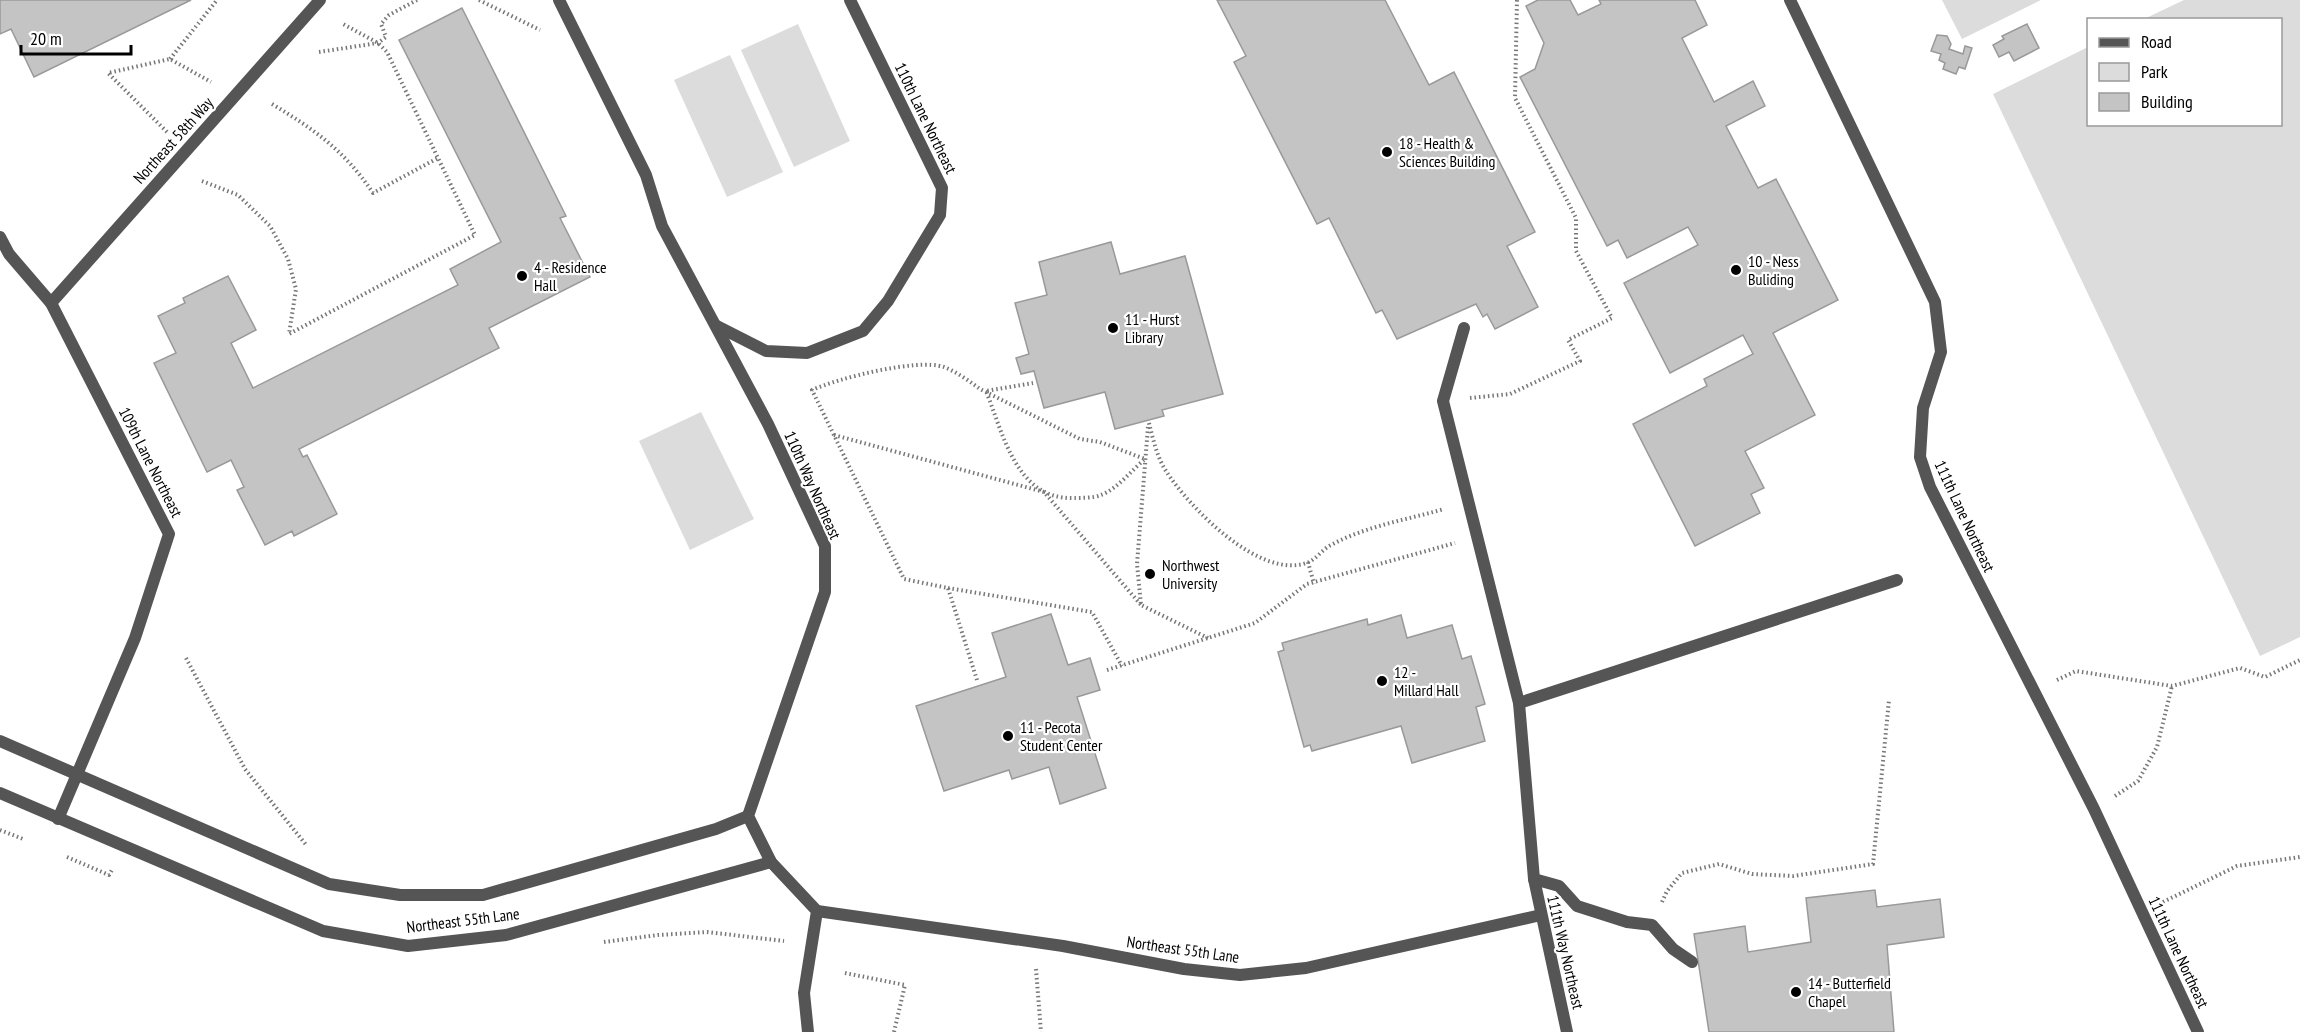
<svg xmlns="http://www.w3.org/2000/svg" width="2300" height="1032" font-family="'PT Sans Narrow',sans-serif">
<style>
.green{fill:#dcdcdc}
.building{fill:#c4c4c4;stroke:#999;stroke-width:1.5}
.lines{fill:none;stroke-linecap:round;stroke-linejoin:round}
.path{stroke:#777;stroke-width:4;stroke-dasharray:1.5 3;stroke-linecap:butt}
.lane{stroke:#555;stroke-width:12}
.street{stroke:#555;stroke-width:12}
.poi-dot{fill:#000;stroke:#fff;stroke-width:2}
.labels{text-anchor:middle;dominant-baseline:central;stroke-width:4.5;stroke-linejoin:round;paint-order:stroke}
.street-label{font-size:16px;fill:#000;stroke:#fff}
.poi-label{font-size:16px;fill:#000;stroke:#fff;text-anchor:start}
</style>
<rect width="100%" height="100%" fill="#fff"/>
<g class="green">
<polygon points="1942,0 2041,0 1962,39"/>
<polygon points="2184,0 2300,0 2300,637 2260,656 1993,94 2088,47 2088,124 2280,124 2280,20 2144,19"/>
<polygon points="798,24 850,141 794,167 741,50"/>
<polygon points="730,55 783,172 727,197 674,80"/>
<polygon points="701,412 754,519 690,550 639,441"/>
</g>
<g class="building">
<polygon points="0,0 191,0 34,77 11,29 0,34"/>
<polygon points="1217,0 1385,0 1429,85 1454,72 1535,232 1507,246 1538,307 1495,329 1487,314 1483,317 1476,304 1397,339 1382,310 1376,313 1329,218 1317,224 1234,62 1246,56"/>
<polygon points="1538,0 1570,0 1578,15 1601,4 1599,0 1695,0 1707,25 1682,38 1714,102 1753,81 1765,106 1726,126 1758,188 1776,179 1838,300 1773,333 1815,415 1745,451 1764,488 1751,494 1760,513 1695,546 1633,424 1707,386 1704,379 1753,354 1743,335 1670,373 1624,283 1698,245 1688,227 1627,258 1618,240 1607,246 1520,77 1535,69 1544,43 1526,6"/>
<polygon points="462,8 566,216 560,218 590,277 489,328 499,348 299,449 303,457 307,455 337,514 294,536 292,531 265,545 237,490 244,487 231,460 207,472 154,363 176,353 158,316 185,303 183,298 228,276 256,330 231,343 253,388 458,285 450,269 501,242 399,40"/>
<polygon points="2027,24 2039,48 2014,61 2009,52 1999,57 1993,45 2004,39 2002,36"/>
<polygon points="1937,35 1947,36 1951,44 1949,49 1963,54 1965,46 1972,48 1965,69 1959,67 1956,74 1943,69 1945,63 1939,60 1941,54 1931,51"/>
<polygon points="1111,242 1120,274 1185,256 1223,394 1162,410 1164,416 1115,429 1105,392 1044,408 1034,371 1021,374 1016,358 1029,354 1015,303 1047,295 1039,262"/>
<polygon points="1051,614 1068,665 1090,658 1100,690 1077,697 1106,788 1060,804 1049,767 1012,779 1009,770 944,791 916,706 1006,677 992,633"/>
<polygon points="1401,615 1407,638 1452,625 1462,659 1471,656 1485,704 1476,707 1485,741 1412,763 1401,726 1312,751 1310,745 1304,747 1278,652 1284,650 1282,643 1367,619 1368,625"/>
<polygon points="1875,890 1877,907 1940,899 1944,937 1887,945 1894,1032 1709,1032 1694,934 1745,926 1748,952 1811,942 1806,898"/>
</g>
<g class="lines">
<g class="path">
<polyline points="479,0 540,30"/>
<polyline points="319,52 378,43 386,37 381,24 389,15 417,0"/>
<polyline points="170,59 217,0"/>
<path d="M272,104C315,130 344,150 373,193L438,158"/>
<polyline points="167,132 108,73 170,59 211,82"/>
<polyline points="202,181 238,195 270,226 288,259 296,289 289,334 475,235 387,52 378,43 343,24"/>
<polyline points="1470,398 1510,394 1580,361 1568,340 1612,318 1576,251 1576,218 1515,98 1517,0"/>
<path d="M1149,423C1153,439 1157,457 1166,471C1189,507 1261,582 1309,562C1317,558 1323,549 1331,545C1366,526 1406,520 1444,509"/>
<polyline points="1148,427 1137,564 1141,605 1208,638"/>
<polyline points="834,435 1044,492 1141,605"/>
<polyline points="1308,562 1314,584"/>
<polyline points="948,588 1092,612 1122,666"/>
<polyline points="186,658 245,769 307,846"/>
<polyline points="1107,670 1255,623 1307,584 1455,543"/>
<path d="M977,680L948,588L904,579L812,390C839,378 917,358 944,367C957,372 969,381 980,389L1080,439L1100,442L1145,459C1132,470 1117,489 1101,495C1094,498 1082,498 1074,498C1016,500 1003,433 986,391L1033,383"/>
<polyline points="2057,680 2076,671 2172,686 2240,668 2265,677 2300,660"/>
<polyline points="2115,796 2138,781 2157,747 2172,686"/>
<polyline points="0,830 23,839"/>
<polyline points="67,857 109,875 113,868"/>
<polyline points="1662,902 1667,891 1682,873 1719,864 1752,874 1793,876 1873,864 1889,700"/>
<polyline points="2163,902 2237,866 2300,857"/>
<polyline points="604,942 658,935 707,932 784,941"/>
<polyline points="1036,969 1041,1032"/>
<polyline points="845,973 905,985 894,1032"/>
</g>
<g class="lane">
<polyline points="1464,328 1443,401 1519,703 1534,879 1559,886 1577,906 1627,922 1652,925 1673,949 1692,962"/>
<polyline points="1519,703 1897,580"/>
</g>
<g class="street">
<polyline points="559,0 646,175 662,226 768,424 825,546 825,592 748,816 771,862 817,911 804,993 808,1032"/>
<polyline points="1790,0 1935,302 1941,352 1923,408 1920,457 1930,487 2094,809 2198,1032"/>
<polyline points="0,237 9,254 51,303 169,534 135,638 58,819"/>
<polyline points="51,303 320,0"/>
<polyline points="717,326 766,351 807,353 863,331 888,301 940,215 942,188 850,0"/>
<polyline points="0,741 329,884 400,895 483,895 716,829 748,816"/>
<polyline points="0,793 323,931 408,946 506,935 771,862"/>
<polyline points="1534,879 1567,1032"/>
<polyline points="817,911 1063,946 1184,969 1240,975 1306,968 1541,915"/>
</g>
</g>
<g class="poi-dot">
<circle cx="1387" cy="152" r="6"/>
<circle cx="1736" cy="270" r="6"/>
<circle cx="522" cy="276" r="6"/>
<circle cx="1113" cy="328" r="6"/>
<circle cx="1150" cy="574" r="6"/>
<circle cx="1382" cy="681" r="6"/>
<circle cx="1008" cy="736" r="6"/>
<circle cx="1796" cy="992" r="6"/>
</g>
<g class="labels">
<g class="street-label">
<text transform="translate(926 118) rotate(64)">110th Lane Northeast</text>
<text transform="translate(173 140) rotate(-48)">Northeast 58th Way</text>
<text transform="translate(151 462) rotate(63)">109th Lane Northeast</text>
<text transform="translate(813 485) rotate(66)">110th Way Northeast</text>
<text transform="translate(1965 516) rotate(65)">111th Lane Northeast</text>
<text transform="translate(463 920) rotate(-7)">Northeast 55th Lane</text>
<text transform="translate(1183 949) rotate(8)">Northeast 55th Lane</text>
<text transform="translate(1566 952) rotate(77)">111th Way Northeast</text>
<text transform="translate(2179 952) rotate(65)">111th Lane Northeast</text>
</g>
<g class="poi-label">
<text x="1399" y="143">18 - Health &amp;<tspan x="1399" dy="18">Sciences Building</tspan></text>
<text x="1748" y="261">10 - Ness<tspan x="1748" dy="18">Buliding</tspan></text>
<text x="534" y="267">4 - Residence<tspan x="534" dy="18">Hall</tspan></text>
<text x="1125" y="319">11 - Hurst<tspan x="1125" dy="18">Library</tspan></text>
<text x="1162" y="565">Northwest<tspan x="1162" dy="18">University</tspan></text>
<text x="1394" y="672">12 -<tspan x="1394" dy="18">Millard Hall</tspan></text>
<text x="1020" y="727">11 - Pecota<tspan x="1020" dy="18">Student Center</tspan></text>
<text x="1808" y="983">14 - Butterfield<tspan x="1808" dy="18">Chapel</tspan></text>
</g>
</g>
<rect x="2087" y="18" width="195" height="108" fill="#ffffff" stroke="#999999" stroke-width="1.5"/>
<rect x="2099" y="38" width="30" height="9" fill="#555555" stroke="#999999" stroke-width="1.5"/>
<text x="2141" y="48" font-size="18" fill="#000000">Road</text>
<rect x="2099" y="63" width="30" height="18" fill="#dcdcdc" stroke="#999999" stroke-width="1.5"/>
<text x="2141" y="78" font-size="18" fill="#000000">Park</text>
<rect x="2099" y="93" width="30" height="18" fill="#c4c4c4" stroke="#999999" stroke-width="1.5"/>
<text x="2141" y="108" font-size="18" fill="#000000">Building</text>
<path d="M21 45v9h110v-9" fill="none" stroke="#000000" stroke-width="3"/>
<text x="30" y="45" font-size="18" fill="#000000" stroke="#ffffff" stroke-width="4.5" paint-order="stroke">20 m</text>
</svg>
